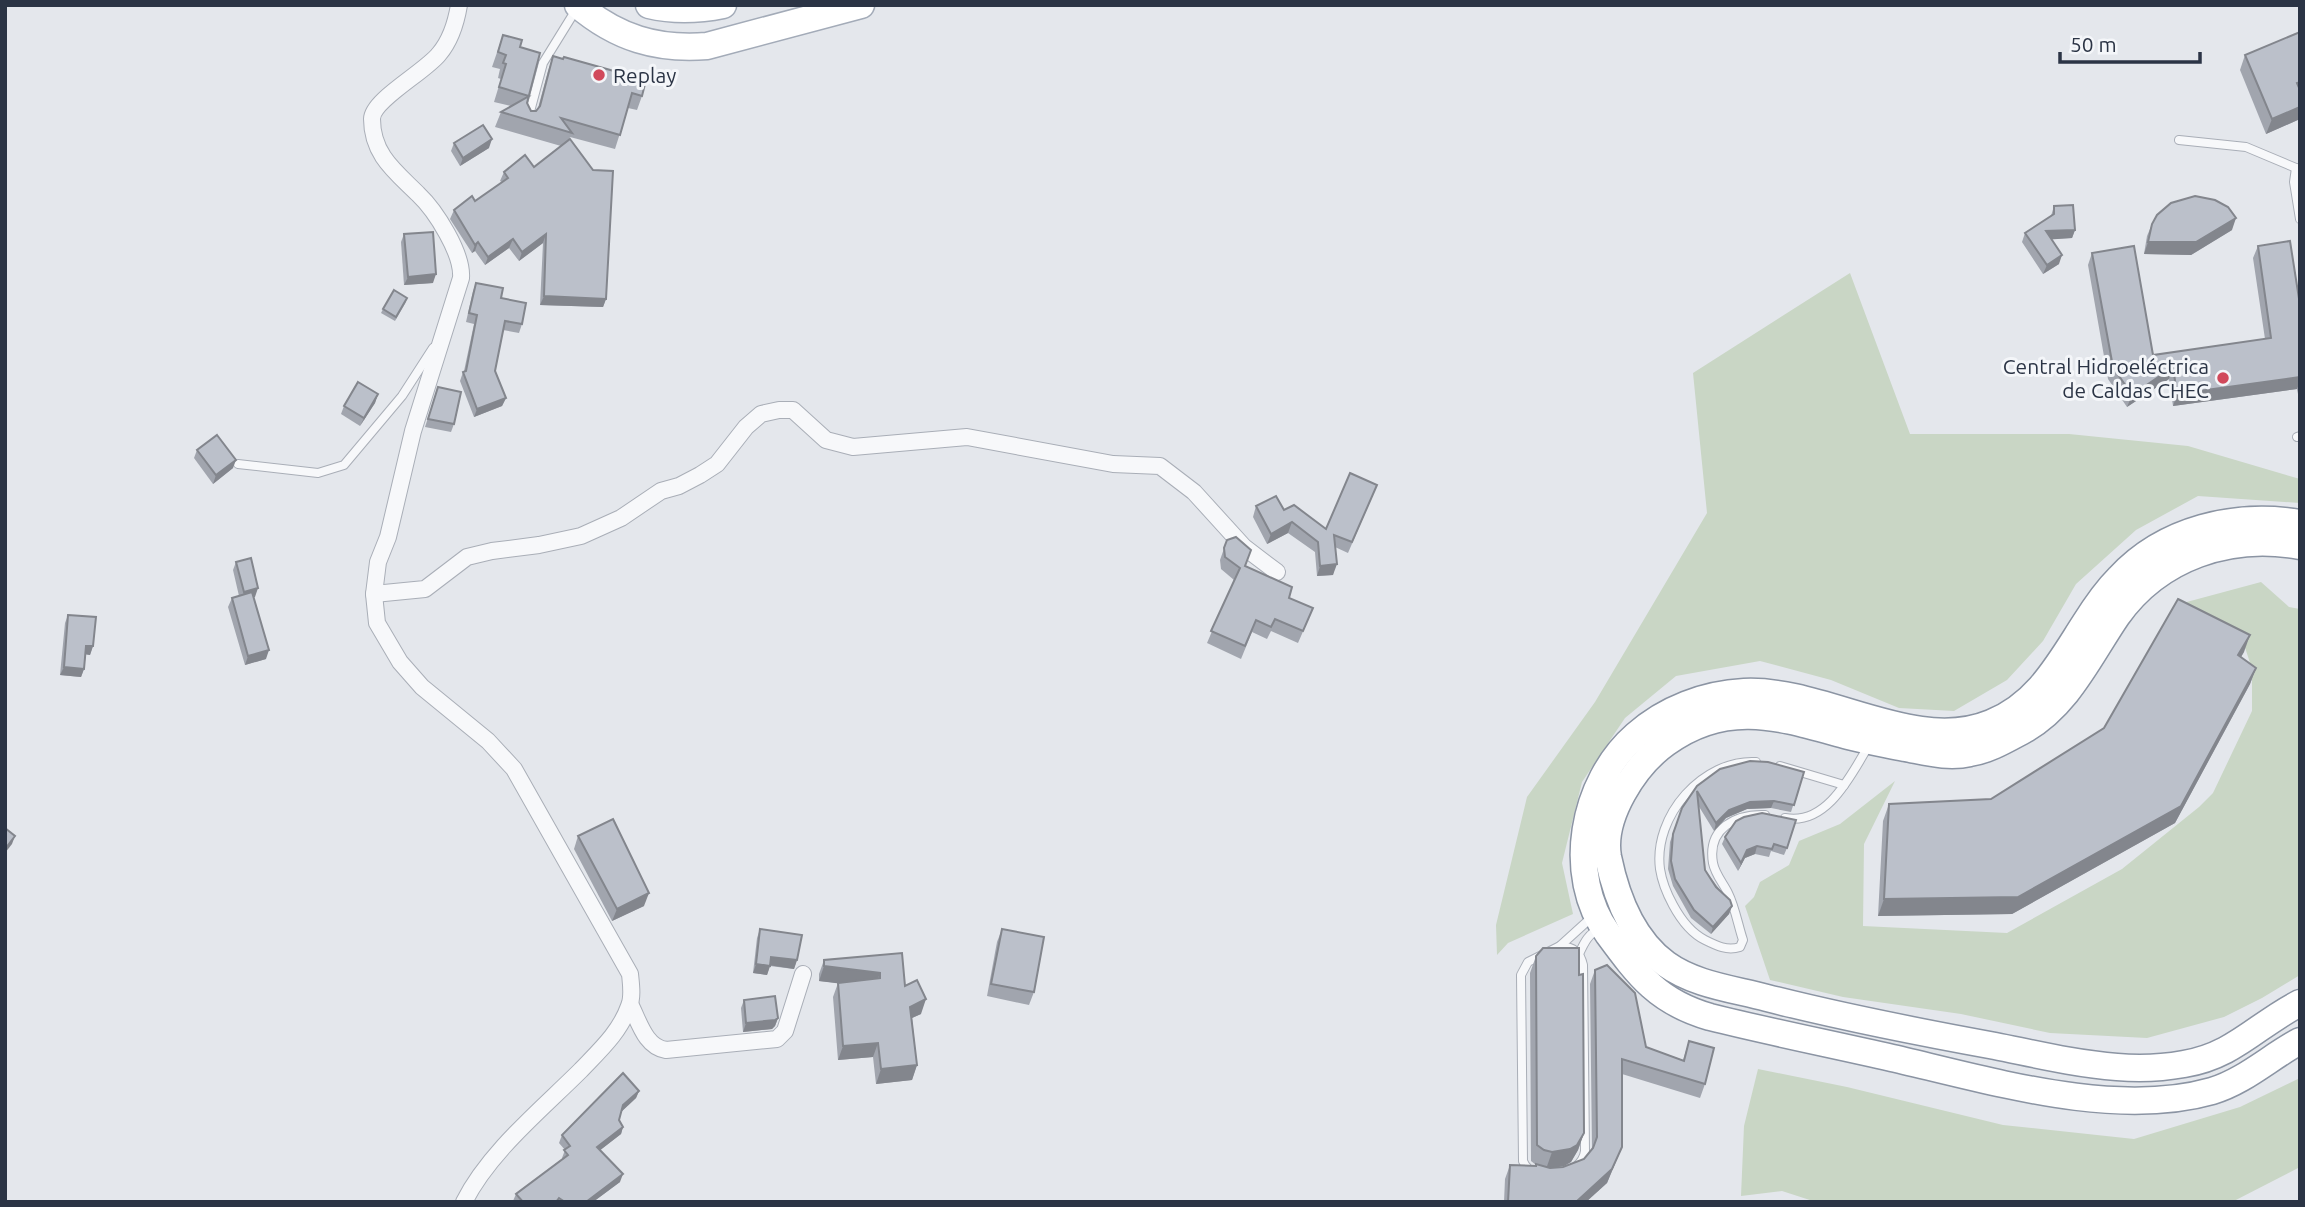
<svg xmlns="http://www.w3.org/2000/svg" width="2305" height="1207" font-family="Ubuntu,sans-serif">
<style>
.green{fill:#c9d6c5}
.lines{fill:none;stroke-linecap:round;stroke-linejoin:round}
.service-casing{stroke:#a9aeb7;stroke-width:10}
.minor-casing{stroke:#a9aeb7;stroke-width:18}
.primary-casing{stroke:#a3abb8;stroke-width:29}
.trunk-casing{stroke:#8b94a3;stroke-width:29}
.service{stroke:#f7f8fa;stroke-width:8}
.minor{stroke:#f7f8fa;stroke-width:16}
.primary{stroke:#fff;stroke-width:26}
.trunk{stroke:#fff;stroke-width:26}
.wall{fill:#a1a5ae}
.shaded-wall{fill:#83868d}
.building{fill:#bbc0ca;stroke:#83868d;stroke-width:2}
.poi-dot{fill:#d1495b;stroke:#f4f6f9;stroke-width:2.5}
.labels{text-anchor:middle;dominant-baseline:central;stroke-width:6;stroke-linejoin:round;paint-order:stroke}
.poi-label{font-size:21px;fill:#2b3445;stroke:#f4f6f9;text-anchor:start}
</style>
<rect width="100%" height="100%" fill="#e4e7ec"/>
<g class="green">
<polygon points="1850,273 1910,434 2069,434 2188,446 2300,479 2300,503 2198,496 2136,530 2076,584 2043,641 2007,680 1954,711 1899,708 1831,680 1760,661 1676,676 1625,718 1582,782 1562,863 1573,914 1508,943 1497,955 1496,925 1527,797 1595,702 1707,513 1693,373"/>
<polygon points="2261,582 2289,607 2300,609 2300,975 2262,998 2224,1017 2147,1038 2050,1033 1961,1014 1843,997 1770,980 1745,906 1754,897 1760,882 1789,865 1799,841 1840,824 1895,781 1864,844 1863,926 2007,933 2122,869 2199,807 2213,793 2252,711 2252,669 2239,629 2183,603"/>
<polygon points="1758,1069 1847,1087 2003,1125 2134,1139 2240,1107 2300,1078 2300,1167 2232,1202 1816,1202 1782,1191 1741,1196 1744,1126"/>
</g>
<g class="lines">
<defs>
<g id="service">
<polyline points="528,119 543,63 577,8"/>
<polyline points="2179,140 2246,147 2296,168"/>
<polyline points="2296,168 2294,182 2300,219"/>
<polyline points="2297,437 2300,436"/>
<polyline points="238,464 318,473 344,465 402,396 433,348"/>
<path d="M1756,762C1703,759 1653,816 1660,869C1662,882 1667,894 1673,905C1680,918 1691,933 1705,940C1717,946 1727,951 1740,947L1743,940C1738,925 1735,907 1728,893C1723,883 1715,874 1713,863C1707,828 1736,814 1765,815"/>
<polyline points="1780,766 1844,785"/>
<path d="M1785,818C1827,826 1851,775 1869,745"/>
<path d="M1560,946C1574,947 1580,952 1583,965L1585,1151C1582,1177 1532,1185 1523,1161L1521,975L1528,962Z"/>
<polyline points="1560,946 1592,917"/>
<path d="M1579,954C1584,943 1589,932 1601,929"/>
</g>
<g id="minor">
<path d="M459,5C456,23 451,40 439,54C425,72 372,100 372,119C372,155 396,172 418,194C436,211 463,254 461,278L413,431L388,537L378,562L374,594L377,623L400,662L422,687L488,741L514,769L630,974C631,984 633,997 629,1006C620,1032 600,1050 581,1070C542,1109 489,1152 464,1202"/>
<polyline points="374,594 425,589 467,557 492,551 539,545 581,536 621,518 661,491 679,486 700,475 717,464 746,427 761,414 779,410 793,410 826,440 853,447 967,437 1113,464 1160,466 1194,492 1244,547 1277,572"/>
<path d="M630,1004C639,1021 645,1047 666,1050L777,1039L785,1031L803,974"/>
</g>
<g id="primary">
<path d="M578,5C617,38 657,50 707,46L861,5"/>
<path d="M649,5C674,11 698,10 723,5"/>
</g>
<g id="trunk">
<path d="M2300,523C2236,512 2164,529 2119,578C2106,591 2095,607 2085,623C2059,663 2038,704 1991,723C1914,755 1824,688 1744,692C1705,694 1665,709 1636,735C1582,782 1565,875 1608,934C1639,976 1658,1002 1710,1017C1770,1032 1831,1044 1892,1058C1989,1080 2114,1119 2212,1091C2245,1081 2270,1057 2300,1041"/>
<path d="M2300,546C2230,533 2159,557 2117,616C2089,657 2068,705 2024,730C2007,739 1989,750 1970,753C1948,758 1927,752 1905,748C1886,744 1867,741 1848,736C1782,718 1728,698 1666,743C1635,765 1601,817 1608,857C1616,896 1632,939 1666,964C1695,985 1734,989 1767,998C1842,1017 1918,1032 1995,1046C2035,1054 2076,1064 2117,1067C2139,1069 2162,1068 2184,1064C2234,1056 2258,1024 2300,1003"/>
</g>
</defs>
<use href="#service" class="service-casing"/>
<use href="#minor" class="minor-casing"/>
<use href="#primary" class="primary-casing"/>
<use href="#trunk" class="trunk-casing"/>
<use href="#service" class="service"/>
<use href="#minor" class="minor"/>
<use href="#primary" class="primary"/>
<use href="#trunk" class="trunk"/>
</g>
<g class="wall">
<polygon points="503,35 520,47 540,53 527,103 531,111 536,111 538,108 548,71 553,56 642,96 637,110 628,108 615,149 570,137 569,140 606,299 603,307 540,305 543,243 519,261 509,248 485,265 475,251 472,253 450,219 454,210 475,201 502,182 500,181 504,172 534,167 561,146 495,127 501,112 511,106 494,102 501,79 498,78 500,69 492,67"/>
<polygon points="2245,55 2300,119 2266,134 2240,70"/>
<polygon points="454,143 489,148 460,166 451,151"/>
<polygon points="2054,206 2075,230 2072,238 2051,239 2059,264 2043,274 2022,242 2025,233 2051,216"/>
<polygon points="2152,224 2232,230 2191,255 2144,254 2147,236"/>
<polygon points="404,234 433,283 404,285 401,242"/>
<polygon points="2258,246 2300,305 2300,398 2299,399 2297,389 2173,406 2169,379 2127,407 2108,379 2088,265 2092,253 2153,355 2265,339 2253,258"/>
<polygon points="476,283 501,298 522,324 519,333 503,330 495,371 506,398 502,406 474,417 460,381 463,372 464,371 474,324 466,322 473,291"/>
<polygon points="406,302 395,321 381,313 383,309"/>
<polygon points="438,387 454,424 451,432 425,427"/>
<polygon points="378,394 375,403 360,426 341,414 344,406"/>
<polygon points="197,450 233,468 213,484 194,458"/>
<polygon points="1373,495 1348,553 1335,547 1333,575 1317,576 1315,552 1288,533 1267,544 1253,517 1256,506 1326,529"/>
<polygon points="1227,540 1245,566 1289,598 1308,620 1298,643 1271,631 1267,639 1252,632 1241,659 1207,643 1234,580 1221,569 1220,560"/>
<polygon points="236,562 255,597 254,597 266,659 245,665 228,607 232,598 239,596 233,570"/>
<polygon points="68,615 93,646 90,655 86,654 84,669 81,677 60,675 65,623"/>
<polygon points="2244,652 2241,657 2256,668 2250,684 2175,823 2012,914 1878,916 1883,821 1889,804 1991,799"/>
<polygon points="1804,772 1791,812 1771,808 1747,809 1726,818 1714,831 1698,805 1705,870 1732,906 1729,914 1711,934 1691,918 1673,886 1668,869 1670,842 1682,808 1697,786"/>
<polygon points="1736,821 1787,848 1784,855 1771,851 1769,857 1755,854 1745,858 1738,871 1722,844 1725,837"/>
<polygon points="578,836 644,906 612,921 574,849"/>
<polygon points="760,929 797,960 794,969 770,966 767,975 753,973 757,938"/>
<polygon points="1002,929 1034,992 1029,1005 987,996 997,942"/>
<polygon points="902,953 905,986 921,1014 912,1018 917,1065 912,1080 876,1084 873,1057 838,1060 833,997 838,983 819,981 819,974 824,960"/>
<polygon points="1536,956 1584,1133 1578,1150 1571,1162 1564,1166 1553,1168 1563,1167 1584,1159 1592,1150 1590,984 1595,970 1646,1047 1683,1060 1689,1041 1705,1084 1700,1098 1622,1074 1622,1147 1607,1183 1586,1202 1504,1202 1505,1179 1510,1165 1536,1165 1531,1161 1530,973"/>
<polygon points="744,1000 778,1018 775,1026 772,1029 743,1032 741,1008"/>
<polygon points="639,1091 636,1098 621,1112 619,1120 623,1127 621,1134 600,1150 620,1182 593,1202 513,1201 516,1194 563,1159 562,1158 565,1150 559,1143 562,1135"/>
</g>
<g class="shaded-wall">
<polygon points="2300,107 2300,119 2266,134 2272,119"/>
<polygon points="492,139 489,148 460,166 463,158"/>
<polygon points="2236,218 2232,230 2191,255 2144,254 2148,242"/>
<polygon points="2075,230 2072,238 2043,240 2046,231"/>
<polygon points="546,234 543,243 519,261 522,252"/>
<polygon points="513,239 509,248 485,265 488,257"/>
<polygon points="478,242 475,251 472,253 475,245"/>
<polygon points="2062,255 2059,264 2043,274 2047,265"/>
<polygon points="436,274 433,283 404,285 408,277"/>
<polygon points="544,296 606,299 603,307 540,305"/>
<polygon points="2173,367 2169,379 2127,407 2132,395"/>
<polygon points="2300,377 2300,382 2297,389 2173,406 2177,394"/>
<polygon points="378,394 375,403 360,426 364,418"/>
<polygon points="506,398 502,406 474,417 477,409"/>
<polygon points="236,460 233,468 213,484 216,475"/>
<polygon points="1292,522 1288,533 1267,544 1271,534"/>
<polygon points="1337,564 1333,575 1317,576 1320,566"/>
<polygon points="258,588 255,597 241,601 244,592"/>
<polygon points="2250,635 2244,652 2232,671 2238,655"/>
<polygon points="86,646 93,646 90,655 83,654"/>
<polygon points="269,650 266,659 245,665 248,656"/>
<polygon points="64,667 84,669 81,677 60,675"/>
<polygon points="2256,668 2250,684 2175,823 2012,914 1878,916 1884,899"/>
<polygon points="1774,801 1771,808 1747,809 1726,818 1714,831 1716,823 1729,810 1750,802"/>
<polygon points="15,836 12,844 5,853 5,849"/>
<polygon points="1757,846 1755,854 1745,858 1738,871 1747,850"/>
<polygon points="649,893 644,906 612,921 617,909"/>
<polygon points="1732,906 1729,914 1711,934 1713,927"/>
<polygon points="771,957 797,960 794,969 768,965"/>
<polygon points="756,964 770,966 767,975 753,973"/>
<polygon points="824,966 880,973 875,988 819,981"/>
<polygon points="926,999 921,1014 905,1021 910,1007"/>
<polygon points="778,1018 775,1026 772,1029 743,1032 746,1023"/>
<polygon points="878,1043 873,1057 838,1060 843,1046"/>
<polygon points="917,1065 912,1080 876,1084 881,1069"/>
<polygon points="639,1091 636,1098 620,1113 623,1105"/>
<polygon points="623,1127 621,1134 594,1155 597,1147"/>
<polygon points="1584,1133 1578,1150 1571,1162 1564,1166 1546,1169 1552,1152"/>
<polygon points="1622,1147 1607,1183 1586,1202 1576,1202"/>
<polygon points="623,1174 620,1182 593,1202 586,1202"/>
</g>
<g class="building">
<polygon points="2300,32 2300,82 2297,83 2300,90 2300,107 2272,119 2245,55"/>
<polygon points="503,35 522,40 520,47 540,53 527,103 531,111 536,111 540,106 553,56 563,59 564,57 646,80 642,96 632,93 620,135 561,118 572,133 501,112 529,96 499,87 506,64 503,63 506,55 498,52"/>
<polygon points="483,125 492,139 463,158 454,143"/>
<polygon points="570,139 593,170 613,171 606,299 544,296 546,234 522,252 513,239 488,257 478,242 475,245 454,210 472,196 475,201 508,178 504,172 525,155 534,167"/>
<polygon points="2195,196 2215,200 2228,207 2236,218 2196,242 2148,242 2152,224 2157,215 2171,203"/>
<polygon points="2073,205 2075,230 2046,231 2062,255 2047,265 2025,233 2054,214 2054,206"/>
<polygon points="433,232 436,274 408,277 404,234"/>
<polygon points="2290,241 2300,305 2300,377 2177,394 2173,367 2132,395 2113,367 2092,253 2134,246 2153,355 2271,338 2258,246"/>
<polygon points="476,283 503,288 501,298 526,303 522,324 505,321 495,371 506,398 477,409 463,372 466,371 477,315 469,313"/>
<polygon points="394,290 407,298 396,317 383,309"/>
<polygon points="358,382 378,394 364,418 344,406"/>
<polygon points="438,387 461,392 454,424 428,419"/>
<polygon points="217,435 236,460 216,475 197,450"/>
<polygon points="1350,473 1377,485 1352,542 1334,535 1337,564 1320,566 1318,542 1292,522 1271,534 1256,506 1276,496 1284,510 1294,505 1326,529"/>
<polygon points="1236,537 1251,550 1245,566 1292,587 1289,598 1313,608 1303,631 1275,619 1271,627 1256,620 1245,646 1211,631 1240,568 1225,557 1224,548 1227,540"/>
<polygon points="251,558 258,588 244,592 236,562"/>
<polygon points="252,592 269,650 248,656 232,598"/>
<polygon points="2178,599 2250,635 2238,655 2256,668 2181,806 2018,897 1884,899 1889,804 1991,799 2104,728"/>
<polygon points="68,615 96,617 93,646 86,646 84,669 64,667"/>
<polygon points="1750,761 1768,762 1804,772 1794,805 1774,801 1750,802 1729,810 1716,823 1697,791 1705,870 1716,887 1730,900 1732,906 1713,927 1694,910 1675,879 1671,861 1673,834 1682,808 1697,786 1720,769"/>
<polygon points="1762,813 1796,820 1787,848 1774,844 1772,849 1757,846 1747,850 1741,863 1725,837 1736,821 1744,817"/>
<polygon points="613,819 649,893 617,909 578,836"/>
<polygon points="5,828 15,836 5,849"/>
<polygon points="760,929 802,935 797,960 771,957 770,966 756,964"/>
<polygon points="1002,929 1044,937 1034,992 991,984"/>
<polygon points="1543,948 1579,948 1579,975 1583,974 1584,1133 1577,1145 1570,1149 1552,1152 1544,1150 1537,1145 1536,956"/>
<polygon points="902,953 905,986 917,980 926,999 910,1007 917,1065 881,1069 878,1043 843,1046 838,983 880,978 880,973 824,966 824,960"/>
<polygon points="1607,965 1635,993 1646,1047 1684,1061 1689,1041 1714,1048 1705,1084 1622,1059 1622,1147 1612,1169 1576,1202 1508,1202 1510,1165 1536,1166 1536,1164 1550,1168 1563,1167 1584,1159 1593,1148 1597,1137 1595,970"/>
<polygon points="775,996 778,1018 775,1020 746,1023 744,1000"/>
<polygon points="623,1073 639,1091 623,1105 619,1120 623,1127 597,1147 623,1174 586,1202 565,1202 559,1198 556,1202 523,1202 516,1194 568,1155 564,1150 570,1146 562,1135"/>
</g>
<g class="poi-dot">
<circle cx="599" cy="75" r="7"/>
<circle cx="2223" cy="378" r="7"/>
</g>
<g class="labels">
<g class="poi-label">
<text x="613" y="75">Replay</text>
<text x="2209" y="366" text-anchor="end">Central Hidroeléctrica<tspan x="2209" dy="24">de Caldas CHEC</tspan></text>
</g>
</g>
<rect width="2305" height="1207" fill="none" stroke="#2b3445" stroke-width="14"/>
<path d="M2060 52v10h140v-10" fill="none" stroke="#2b3445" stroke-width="3.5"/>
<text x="2070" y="52" font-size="21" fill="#2b3445" stroke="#f4f6f9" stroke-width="5" paint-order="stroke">50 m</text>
</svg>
